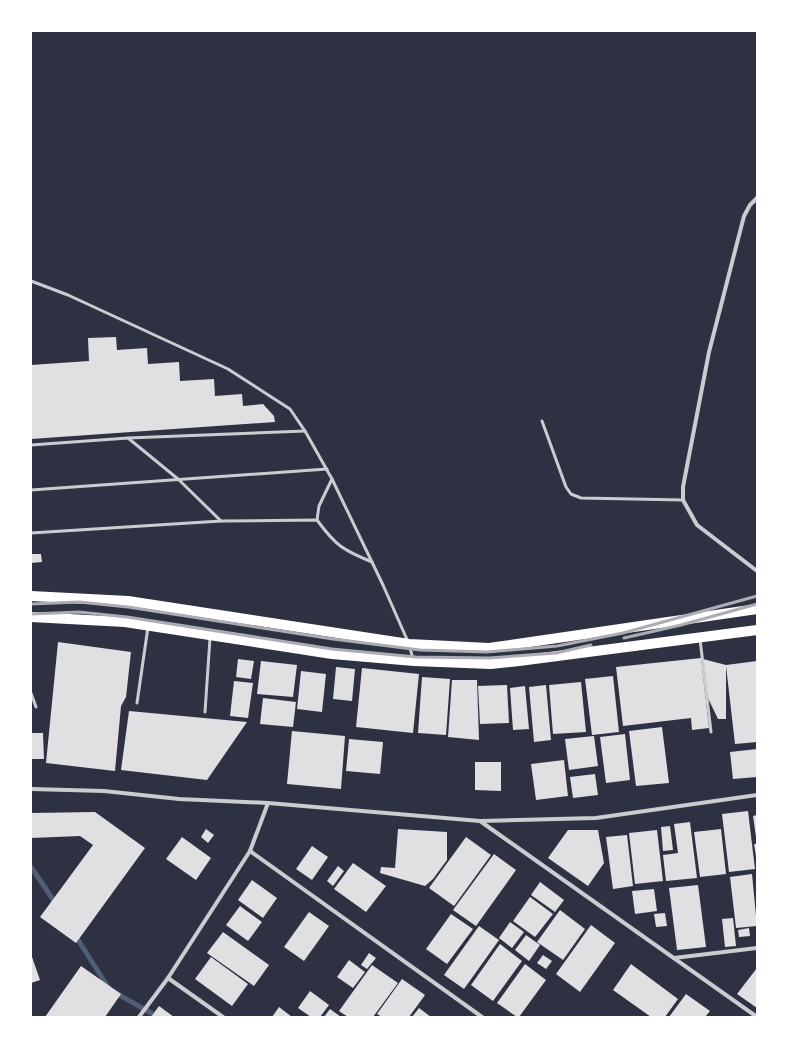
<svg xmlns="http://www.w3.org/2000/svg" width="788" height="1048" font-family="Lato,sans-serif">
<style>
.lines{fill:none;stroke-linecap:round;stroke-linejoin:round}
.stream{stroke:#4f5d75;stroke-width:5}
.building{fill:#e0e0e3}
.service{stroke:#caccd0;stroke-width:3}
.minor{stroke:#caccd0;stroke-width:4}
.primary{stroke:#fff;stroke-width:10}
.rail{stroke:#abadb3;stroke-width:3}
</style>
<rect width="100%" height="100%" fill="#2d3142"/>
<g class="lines">
<g class="stream">
<polyline points="31,867 56,904"/>
<polyline points="75,935 108,987"/>
<polyline points="114,992 158,1017"/>
</g>
</g>
<g class="building">
<polygon points="116,337 117,350 147,348 148,364 179,362 180,381 214,379 215,396 242,394 243,406 263,404 274,416 275,422 31,439 31,365 89,361 88,338"/>
<polygon points="31,554 41,554 42,562 31,563"/>
<polygon points="58,642 131,652 126,697 121,706 115,771 46,763"/>
<polygon points="701,658 709,728 692,730 691,718 623,726 616,667"/>
<polygon points="238,659 254,661 251,679 236,677"/>
<polygon points="703,659 726,665 757,661 757,742 735,744 726,666 726,719 718,719 707,696"/>
<polygon points="261,661 297,665 293,697 257,694"/>
<polygon points="336,667 355,669 352,701 333,699"/>
<polygon points="362,668 419,674 413,733 356,727"/>
<polygon points="301,671 326,674 322,712 297,709"/>
<polygon points="613,676 619,732 592,735 585,679"/>
<polygon points="422,677 450,679 446,735 418,733"/>
<polygon points="452,680 477,680 479,740 448,737"/>
<polygon points="234,681 253,683 248,718 230,716"/>
<polygon points="581,682 586,732 553,734 549,685"/>
<polygon points="507,685 509,723 480,724 478,686"/>
<polygon points="546,685 551,740 534,742 529,687"/>
<polygon points="525,686 529,729 513,730 510,688"/>
<polygon points="263,698 296,702 293,727 260,724"/>
<polygon points="129,711 247,722 207,780 121,770"/>
<polygon points="662,727 669,783 636,786 629,731"/>
<polygon points="292,731 345,736 341,789 287,784"/>
<polygon points="31,733 43,733 44,759 31,759"/>
<polygon points="625,734 630,780 606,783 600,737"/>
<polygon points="594,736 598,766 569,770 565,739"/>
<polygon points="349,739 383,742 380,774 346,771"/>
<polygon points="757,749 757,777 733,779 730,752"/>
<polygon points="564,760 568,796 536,800 531,764"/>
<polygon points="475,762 501,762 501,791 475,790"/>
<polygon points="595,774 598,795 573,798 570,777"/>
<polygon points="748,811 755,869 729,872 722,814"/>
<polygon points="95,812 145,848 76,943 40,917 93,845 80,836 31,838 31,813"/>
<polygon points="757,815 757,836 756,837 753,816"/>
<polygon points="690,822 697,878 666,881 663,855 678,853 674,824"/>
<polygon points="670,826 673,850 663,851 661,827"/>
<polygon points="206,829 214,835 208,843 201,837"/>
<polygon points="398,829 447,832 447,860 433,879 425,886 380,873 381,867 395,868"/>
<polygon points="721,829 726,874 700,877 694,832"/>
<polygon points="568,830 598,830 604,863 588,886 548,858"/>
<polygon points="657,830 663,881 635,884 629,833"/>
<polygon points="627,835 633,886 613,889 606,837"/>
<polygon points="182,837 211,858 196,880 166,859"/>
<polygon points="466,837 491,855 454,906 429,888"/>
<polygon points="754,844 757,844 757,857 756,857"/>
<polygon points="312,846 328,857 312,880 296,869"/>
<polygon points="494,854 516,870 476,926 453,910"/>
<polygon points="353,863 386,886 366,912 334,889"/>
<polygon points="338,866 344,871 333,886 327,881"/>
<polygon points="752,874 757,926 736,928 730,877"/>
<polygon points="252,880 277,898 263,918 238,900"/>
<polygon points="540,882 564,900 555,912 531,895"/>
<polygon points="698,885 706,947 677,950 669,888"/>
<polygon points="654,889 657,911 635,914 632,891"/>
<polygon points="530,897 553,914 535,937 513,921"/>
<polygon points="240,906 262,922 248,941 226,925"/>
<polygon points="560,910 585,929 563,960 537,942"/>
<polygon points="309,912 329,926 304,961 284,947"/>
<polygon points="665,913 667,926 656,927 654,914"/>
<polygon points="451,914 473,929 447,964 426,949"/>
<polygon points="733,918 736,946 725,947 722,919"/>
<polygon points="510,922 524,932 512,948 499,938"/>
<polygon points="591,925 615,943 580,992 556,974"/>
<polygon points="479,926 499,940 464,989 444,975"/>
<polygon points="749,928 750,936 739,937 738,930"/>
<polygon points="223,932 269,965 254,986 207,953"/>
<polygon points="526,935 540,945 529,961 515,950"/>
<polygon points="500,944 522,961 493,1001 471,985"/>
<polygon points="369,953 376,958 367,969 361,965"/>
<polygon points="31,954 40,980 31,983"/>
<polygon points="543,955 552,961 546,969 537,963"/>
<polygon points="211,957 248,984 232,1006 195,979"/>
<polygon points="349,960 365,972 353,988 337,977"/>
<polygon points="525,964 546,980 519,1017 517,1017 497,1003"/>
<polygon points="631,964 678,999 665,1017 651,1017 613,990"/>
<polygon points="372,965 398,983 373,1017 348,1017 339,1011"/>
<polygon points="81,966 121,994 105,1017 45,1017"/>
<polygon points="757,968 757,1008 737,994"/>
<polygon points="402,979 425,995 409,1017 382,1017 377,1014"/>
<polygon points="310,991 329,1005 320,1017 311,1017 298,1008"/>
<polygon points="686,994 710,1011 705,1017 669,1017"/>
<polygon points="159,1006 174,1017 151,1017"/>
<polygon points="279,1007 292,1017 272,1017"/>
<polygon points="419,1008 431,1017 412,1017"/>
<polygon points="330,1009 341,1017 324,1017"/>
</g>
<g class="lines">
<g class="service">
<polyline points="31,281 68,295 228,369 290,409 305,431 332,479 383,585 409,644 413,659"/>
<polyline points="542,421 566,487 571,494 581,498 683,500"/>
<polyline points="128,438 178,479 221,521"/>
<polyline points="31,445 128,438 305,431"/>
<polyline points="31,490 327,469"/>
<polyline points="317,520 319,506 332,479"/>
<path d="M31,533L221,521L317,520C336,546 343,550 372,562"/>
<polyline points="700,639 711,732"/>
<polyline points="31,693 36,707"/>
<polyline points="137,703 148,627"/>
<polyline points="205,712 210,638"/>
</g>
<g class="minor">
<polyline points="757,198 750,205 744,216 709,352 683,487 683,500 697,525 757,571"/>
<polyline points="31,789 104,791 179,799 268,803 480,821 596,818 757,795"/>
<polyline points="480,821 757,1017"/>
<polyline points="250,851 482,1017"/>
<polyline points="674,958 757,948"/>
<polyline points="168,978 223,1017"/>
<polyline points="139,1017 168,978 250,851 268,803"/>
</g>
<g class="primary">
<polyline points="31,596 128,601 409,644 489,648 757,609"/>
<polyline points="31,617 125,622 332,654 414,661 491,664 519,661 757,630"/>
</g>
<g class="rail">
<polyline points="31,604 79,602 128,607 333,639 420,650 487,652 557,646 623,633 757,596"/>
<polyline points="31,614 79,612 127,617 332,649 416,657 489,658 556,653 591,645"/>
<polyline points="624,638 681,625 757,604"/>
</g>
</g>
<rect width="788" height="1048" fill="none" stroke="#ffffff" stroke-width="64"/>
</svg>
